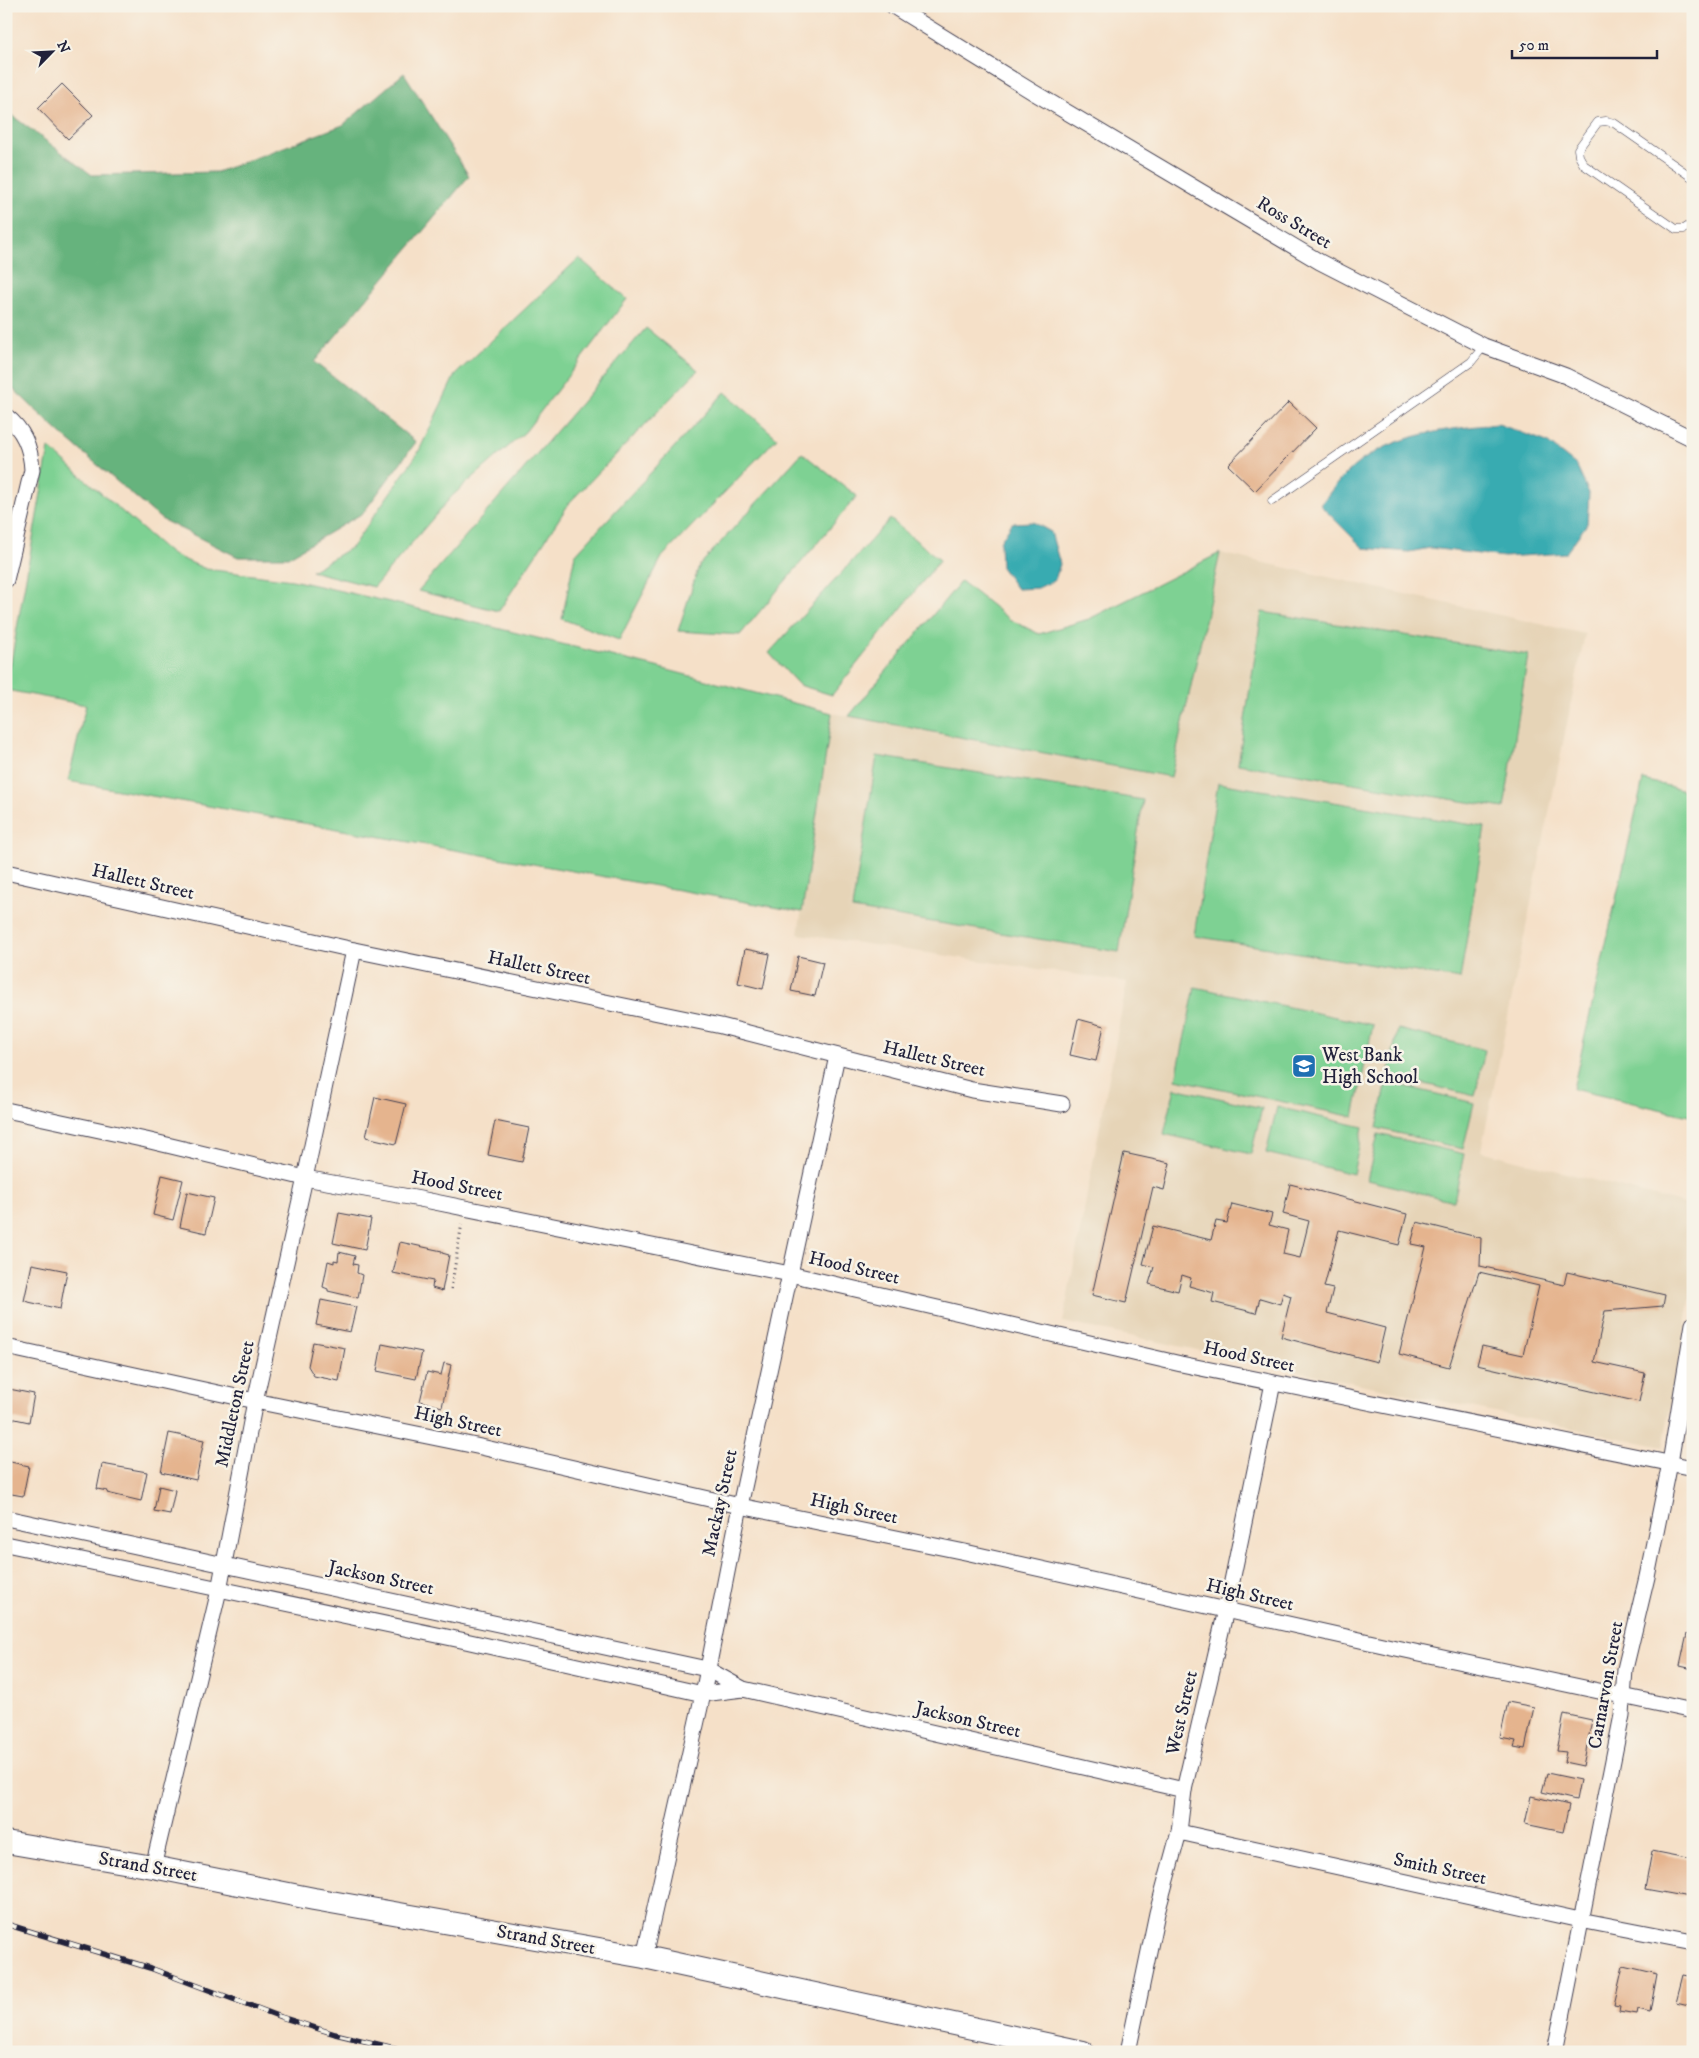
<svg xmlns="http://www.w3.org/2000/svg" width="1699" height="2058" font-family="'IM FELL DW Pica',serif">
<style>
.built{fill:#e6d4b7}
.green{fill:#7ed193;stroke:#507a67}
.forest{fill:#66b37d;stroke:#446a5c}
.water{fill:#38abb1;stroke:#2d6676}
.building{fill:#e5b48e}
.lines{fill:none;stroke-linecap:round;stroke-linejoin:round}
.lane-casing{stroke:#423e50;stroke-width:9}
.street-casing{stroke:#423e50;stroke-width:17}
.secondary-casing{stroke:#423e50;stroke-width:24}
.path{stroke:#423e50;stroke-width:3;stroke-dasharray:1 4;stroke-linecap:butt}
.lane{stroke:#fff;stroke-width:8}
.street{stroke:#fff;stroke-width:15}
.secondary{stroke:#fff;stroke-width:22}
.rail-casing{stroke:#22223b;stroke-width:5.5}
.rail{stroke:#f7f3e8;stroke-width:4;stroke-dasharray:11;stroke-linecap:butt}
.labels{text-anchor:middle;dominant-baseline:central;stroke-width:5;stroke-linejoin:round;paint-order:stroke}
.street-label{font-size:19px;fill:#22223b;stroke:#f7f3e8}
.poi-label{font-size:19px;fill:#22223b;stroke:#f7f3e8;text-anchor:start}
</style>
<rect width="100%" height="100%" fill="#f7f3e8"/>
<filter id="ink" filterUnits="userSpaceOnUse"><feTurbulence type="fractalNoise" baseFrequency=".02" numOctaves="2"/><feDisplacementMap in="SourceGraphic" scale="10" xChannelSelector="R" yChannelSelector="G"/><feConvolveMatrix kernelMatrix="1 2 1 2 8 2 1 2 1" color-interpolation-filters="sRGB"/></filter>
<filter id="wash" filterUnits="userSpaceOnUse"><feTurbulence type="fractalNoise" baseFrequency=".0096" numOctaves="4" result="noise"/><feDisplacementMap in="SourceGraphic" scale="20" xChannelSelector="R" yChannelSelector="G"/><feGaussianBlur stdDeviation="1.12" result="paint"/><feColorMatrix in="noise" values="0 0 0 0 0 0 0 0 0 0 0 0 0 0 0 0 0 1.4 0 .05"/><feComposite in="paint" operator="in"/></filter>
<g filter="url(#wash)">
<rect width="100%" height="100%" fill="#f5e0c8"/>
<polygon class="built" points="1220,553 1585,634 1481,1151 1693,1206 1693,1285 1663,1447 1063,1322 1127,982 798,934 832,713 1171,777"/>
<g class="green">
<polygon points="579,258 627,299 525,432 452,496 374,587 311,571 352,547 418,453 455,375"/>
<polygon points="646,328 698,370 570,502 499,611 418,591"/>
<polygon points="725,392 777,438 662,557 619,640 562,619 575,555"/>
<polygon points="49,448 171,554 206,569 292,580 390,602 656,667 832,713 802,912 68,781 86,705 6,690"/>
<polygon points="802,453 857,496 740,635 678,631 699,566"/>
<polygon points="890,519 940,560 832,695 799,685 769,653"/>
<polygon points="1220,553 1171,777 849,716 961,581 1009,619 1039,634 1089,619"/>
<polygon points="1262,612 1528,655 1504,808 1238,764"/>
<polygon points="877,756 1143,800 1119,952 852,909"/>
<polygon points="1643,780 1693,792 1693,1117 1573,1089"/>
<polygon points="1218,783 1485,827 1460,979 1194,936"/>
<polygon points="1195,987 1373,1025 1354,1117 1176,1079"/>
<polygon points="1398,1029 1485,1050 1475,1096 1388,1075"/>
<polygon points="1387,1082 1474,1103 1463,1149 1377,1128"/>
<polygon points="1175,1088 1262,1108 1251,1154 1164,1134"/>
<polygon points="1277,1107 1363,1127 1353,1174 1266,1153"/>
<polygon points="1378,1134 1464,1154 1454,1201 1367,1180"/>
</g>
<polygon class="forest" points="404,73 469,176 314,362 416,442 363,513 288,557 238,557 161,519 60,433 6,382 6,111 92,175 217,172 343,125"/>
<g class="water">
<path d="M1498,424L1547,442L1576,465L1589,493L1587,524L1566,553L1504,557L1430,548L1409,552L1363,548L1320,505C1329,494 1337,482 1347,473C1386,434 1446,429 1498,424Z"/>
<polygon points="1033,522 1051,532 1060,564 1055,580 1038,588 1017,589 1001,567 1000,542 1012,523"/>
</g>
<g id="blocks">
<g class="building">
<polygon points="62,84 93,115 68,139 38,108"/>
<polygon points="1289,402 1316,428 1255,491 1228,465"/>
<polygon points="745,949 770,954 763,989 738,983"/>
<polygon points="798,956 823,962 815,996 791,991"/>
<polygon points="1078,1019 1104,1026 1096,1061 1070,1055"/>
<polygon points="375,1097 406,1104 396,1144 366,1137"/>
<polygon points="495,1121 529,1128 522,1162 488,1155"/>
<polygon points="1124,1153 1170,1163 1164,1190 1153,1187 1126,1303 1092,1295"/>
<polygon points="162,1175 183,1180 173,1220 153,1215"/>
<polygon points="1290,1184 1407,1214 1399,1245 1339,1230 1324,1287 1333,1289 1327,1313 1385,1328 1377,1362 1281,1337 1291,1296 1283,1293 1280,1304 1260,1298 1256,1313 1212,1302 1214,1293 1189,1286 1191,1278 1182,1275 1178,1291 1149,1284 1154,1267 1143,1264 1153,1226 1211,1240 1216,1221 1227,1223 1232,1204 1272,1214 1269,1225 1288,1230 1283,1254 1300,1258 1309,1221 1283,1214"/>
<polygon points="187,1192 214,1198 206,1233 180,1227"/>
<polygon points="339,1213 371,1219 365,1250 333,1243"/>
<polygon points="1417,1222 1481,1238 1480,1266 1564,1285 1567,1272 1665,1295 1663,1306 1605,1311 1594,1362 1645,1373 1639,1402 1477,1365 1482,1346 1523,1355 1539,1286 1479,1272 1449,1367 1399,1354 1426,1247 1411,1244"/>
<polygon points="400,1242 442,1251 442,1253 449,1255 442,1291 432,1288 433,1281 393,1273"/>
<polygon points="339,1252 355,1256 353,1264 358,1265 357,1273 362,1275 358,1298 328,1291 328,1289 323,1287 328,1261 334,1263 334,1260 338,1261"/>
<polygon points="32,1264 67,1271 60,1309 24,1301"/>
<polygon points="321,1300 356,1307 350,1332 316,1325"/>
<polygon points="313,1342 345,1348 339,1381 314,1376 308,1366"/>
<polygon points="382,1344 422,1352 416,1379 377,1371"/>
<polygon points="444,1363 451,1365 442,1407 420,1401 427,1372 441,1375"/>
<polygon points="9,1389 34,1394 29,1422 6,1417"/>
<polygon points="169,1433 204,1440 196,1480 161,1472"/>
<polygon points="6,1461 29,1466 23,1496 6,1493"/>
<polygon points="102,1464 147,1472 141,1501 107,1493 108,1491 97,1489"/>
<polygon points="159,1486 175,1490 170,1514 154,1511"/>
<polygon points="1687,1634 1693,1636 1693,1669 1680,1666"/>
<polygon points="1508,1702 1534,1707 1525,1749 1514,1747 1516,1741 1500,1738"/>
<polygon points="1564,1714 1592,1720 1583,1766 1564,1762 1566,1752 1557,1751"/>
<polygon points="1547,1773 1580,1780 1576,1800 1542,1792"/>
<polygon points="1531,1796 1569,1805 1563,1832 1525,1824"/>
<polygon points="1652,1851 1693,1859 1693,1877 1689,1897 1645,1889"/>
<polygon points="1623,1966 1657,1974 1650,2012 1638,2009 1637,2014 1619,2011 1620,2006 1614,2005"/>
<polygon points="1683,1975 1693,1977 1693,2006 1676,2002"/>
</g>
</g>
</g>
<g filter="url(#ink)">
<use href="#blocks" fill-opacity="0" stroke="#423e50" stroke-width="1"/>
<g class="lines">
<defs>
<g id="lane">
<polyline points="1693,178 1614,123 1606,121 1598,122 1578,149 1579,156 1584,165 1676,229 1684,229 1693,223"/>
<polyline points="1272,501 1471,362 1484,346"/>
</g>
<g id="street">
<polyline points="893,6 1033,92 1320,262 1484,346 1566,376 1693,439"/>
<path d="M6,416C24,430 31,448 32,470L6,580"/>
<polyline points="6,872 354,950 721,1026 972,1090 1062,1104"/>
<polyline points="6,1110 146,1140 305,1178 420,1199 790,1274 1181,1364 1693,1468"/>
<polyline points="6,1347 255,1401 481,1447 740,1506 965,1552 1396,1648 1693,1711"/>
<polyline points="6,1518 707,1669 743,1689 1184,1790"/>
<polyline points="6,1544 461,1640 703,1694 743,1689"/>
<polyline points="1179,1832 1580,1920 1693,1942"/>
<polyline points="153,1867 219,1590 255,1401 305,1178 354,950"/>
<polyline points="644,1957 703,1694 740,1506 837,1056"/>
<polyline points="1128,2052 1157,1913 1179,1832 1184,1790 1226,1610 1273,1383"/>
<polyline points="1555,2052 1622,1715 1625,1669 1647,1577 1670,1463 1693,1324"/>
</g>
<polyline id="secondary" points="6,1842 153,1867 314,1899 644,1957 1083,2052"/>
</defs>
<use href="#lane" class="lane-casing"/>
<use href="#street" class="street-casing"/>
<use href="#secondary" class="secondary-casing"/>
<polyline class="path" points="451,1289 462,1223"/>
<use href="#lane" class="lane"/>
<use href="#street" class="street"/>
<use href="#secondary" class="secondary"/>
<defs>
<polyline id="rail" points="6,1924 150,1968 281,2017 335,2034 411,2052"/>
</defs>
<use href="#rail" class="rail-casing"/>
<use href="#rail" class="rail"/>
</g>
</g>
<defs>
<symbol id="school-square" viewBox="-11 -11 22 22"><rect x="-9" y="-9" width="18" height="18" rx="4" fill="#1f6fb2" stroke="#f7f3e8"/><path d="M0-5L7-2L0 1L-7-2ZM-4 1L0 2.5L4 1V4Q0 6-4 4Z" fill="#fff"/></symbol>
</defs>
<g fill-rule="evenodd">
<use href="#school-square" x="1290" y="1052" width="28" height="28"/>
</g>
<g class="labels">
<g class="street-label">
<text transform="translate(1294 223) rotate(31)">Ross Street</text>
<text transform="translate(143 882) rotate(13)">Hallett Street</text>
<text transform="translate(539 968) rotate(12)">Hallett Street</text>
<text transform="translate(934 1059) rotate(13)">Hallett Street</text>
<text transform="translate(457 1186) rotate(11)">Hood Street</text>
<text transform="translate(854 1268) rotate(13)">Hood Street</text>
<text transform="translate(1249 1357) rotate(12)">Hood Street</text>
<text transform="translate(235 1404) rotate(-78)">Middleton Street</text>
<text transform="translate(458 1422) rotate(12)">High Street</text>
<text transform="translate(720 1503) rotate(-78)">Mackay Street</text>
<text transform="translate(854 1509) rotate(12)">High Street</text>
<text transform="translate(381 1578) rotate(12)">Jackson Street</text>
<text transform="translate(1250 1595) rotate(13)">High Street</text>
<text transform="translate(1606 1685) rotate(-80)">Carnarvon Street</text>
<text transform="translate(1182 1713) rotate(-77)">West Street</text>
<text transform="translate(968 1720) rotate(13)">Jackson Street</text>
<text transform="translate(148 1867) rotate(10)">Strand Street</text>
<text transform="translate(1440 1869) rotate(12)">Smith Street</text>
<text transform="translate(546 1940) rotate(10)">Strand Street</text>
</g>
<g class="poi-label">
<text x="1322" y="1055">West Bank<tspan x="1322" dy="22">High School</tspan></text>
</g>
</g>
<rect width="1699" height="2058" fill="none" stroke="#f7f3e8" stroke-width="25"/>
<g transform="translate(52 52) rotate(66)" stroke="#f7f3e8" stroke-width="4" paint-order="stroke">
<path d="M0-4L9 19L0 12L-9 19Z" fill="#22223b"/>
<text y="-8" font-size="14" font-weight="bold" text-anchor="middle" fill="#22223b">N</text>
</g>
<path d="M1512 50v8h145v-8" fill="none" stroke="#22223b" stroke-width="2.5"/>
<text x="1519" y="50" font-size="15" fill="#22223b" stroke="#f7f3e8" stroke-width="4" paint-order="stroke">50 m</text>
</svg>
